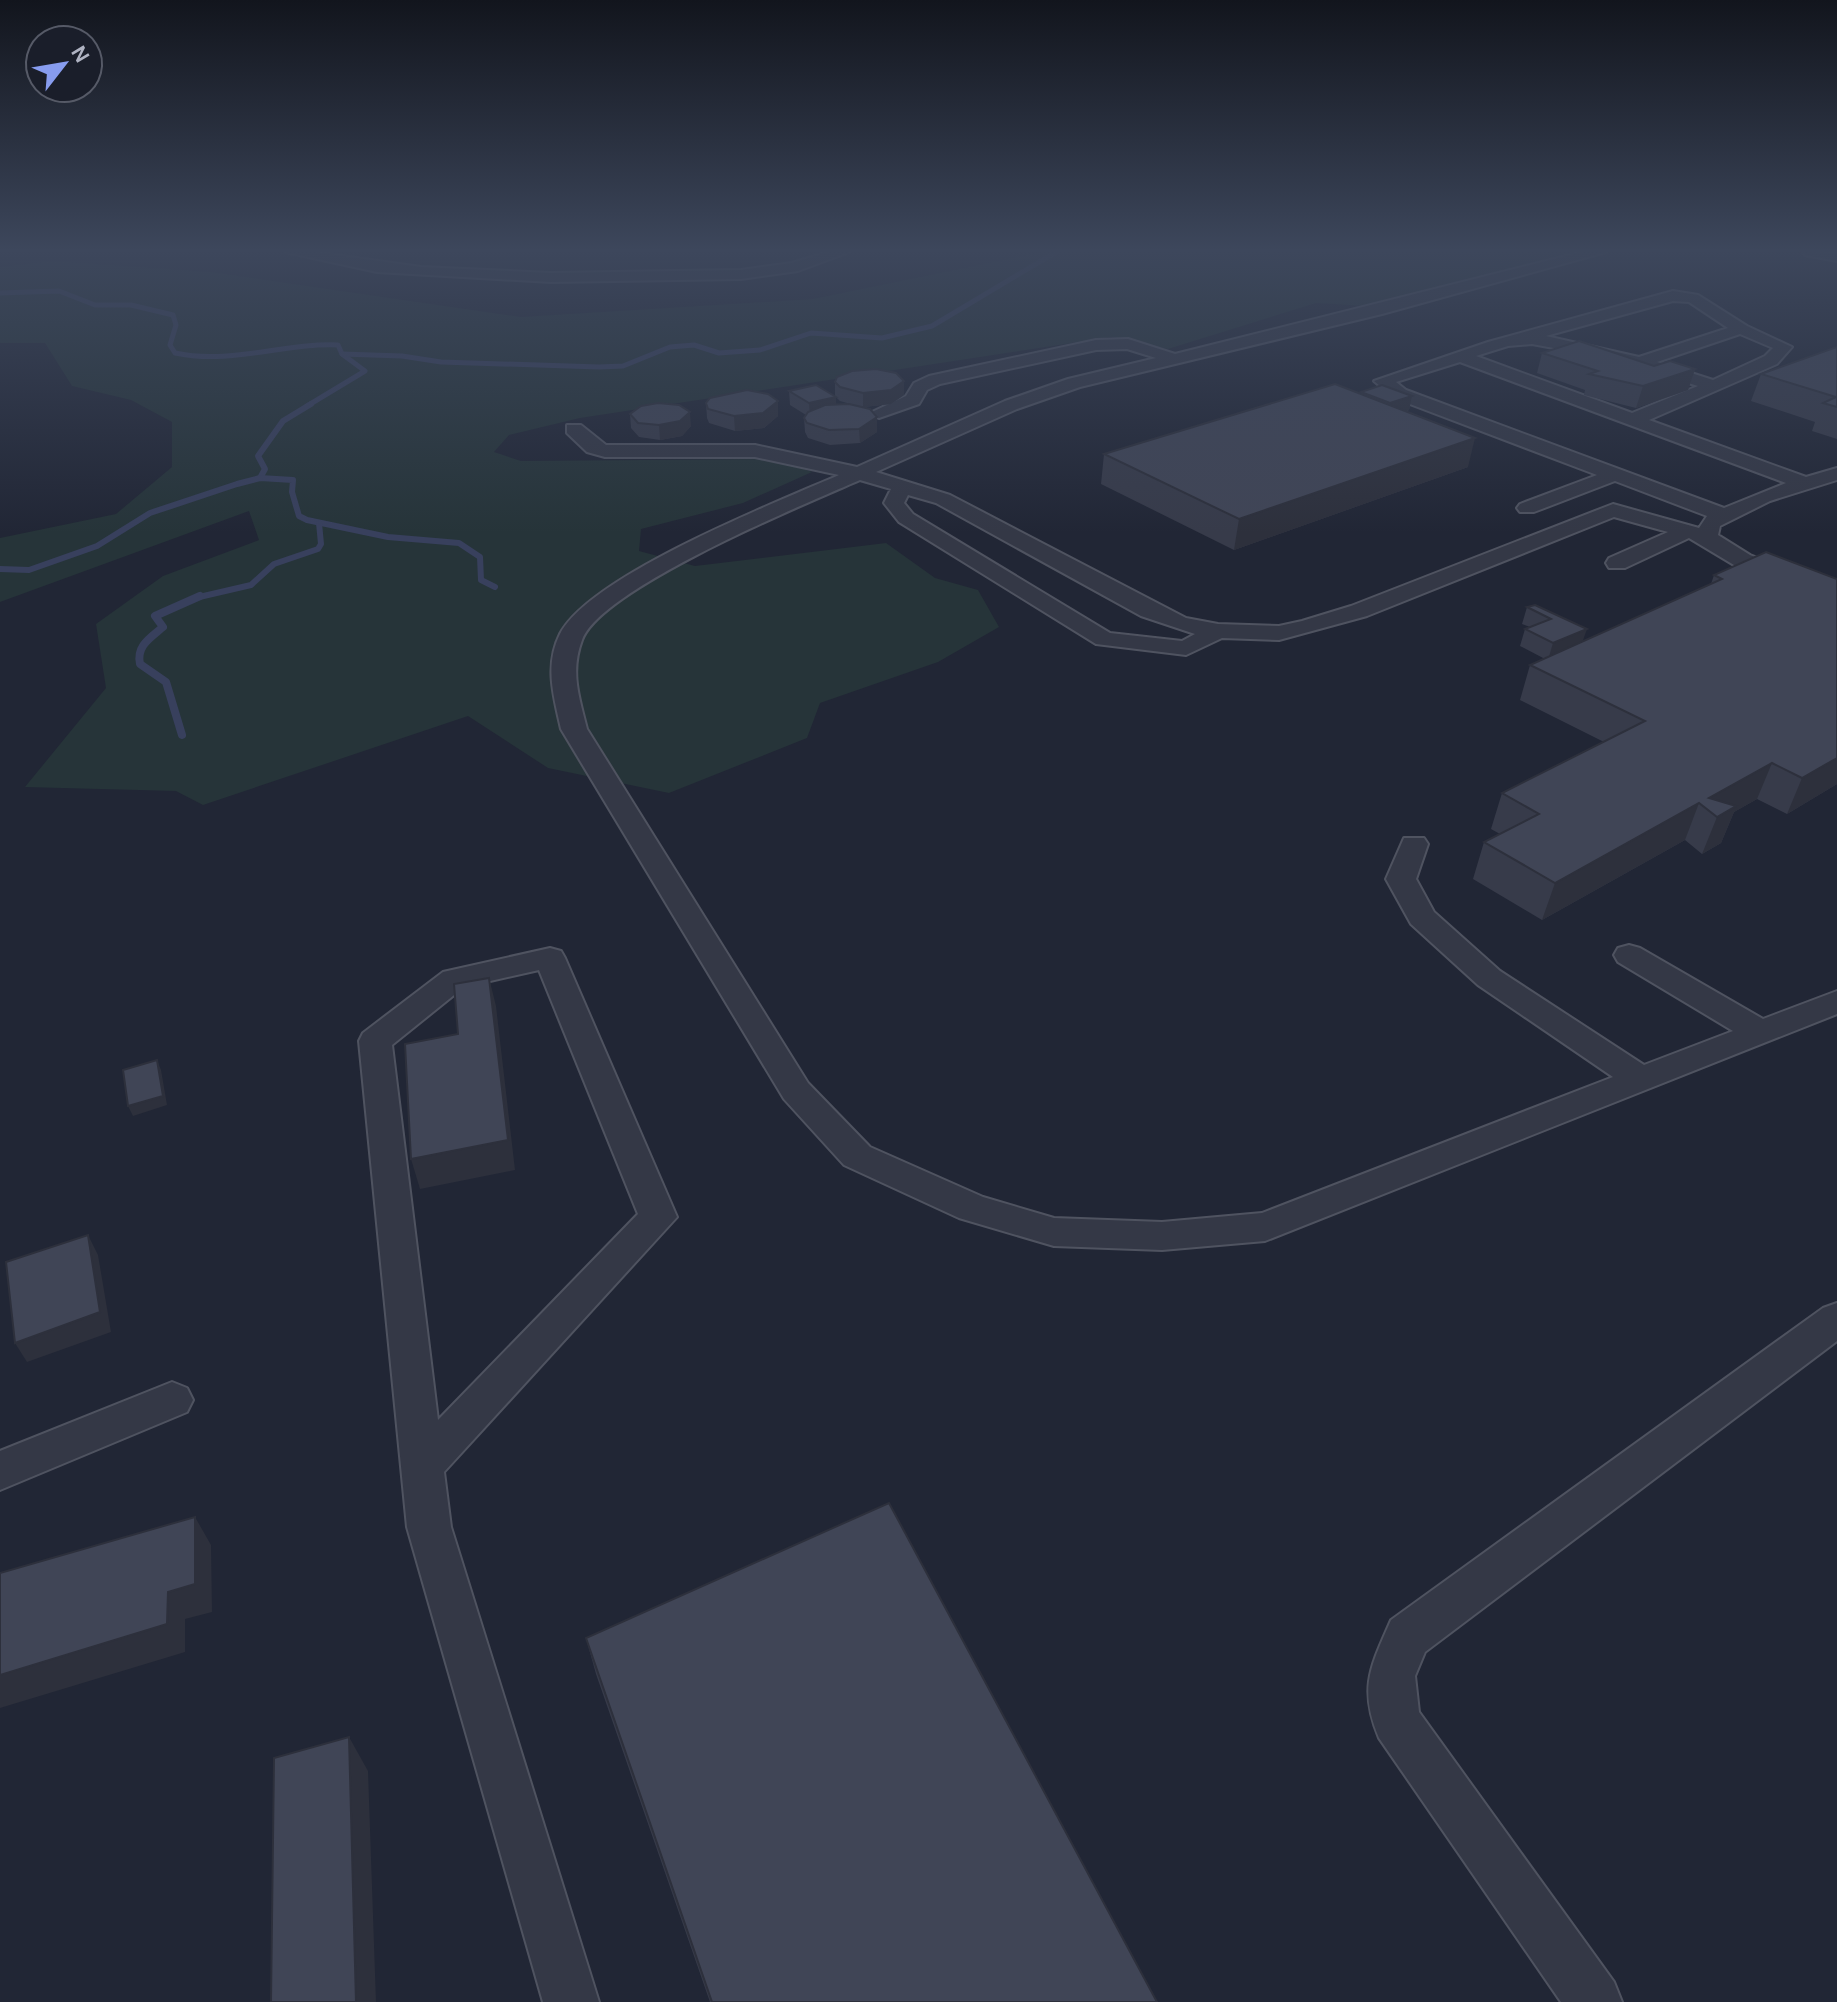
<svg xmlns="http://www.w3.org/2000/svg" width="1837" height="2002" font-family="Karla,sans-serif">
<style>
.green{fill:#263439}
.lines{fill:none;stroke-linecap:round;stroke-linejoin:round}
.stream-far2{stroke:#38405d;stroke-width:5}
.stream-far1{stroke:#38405d;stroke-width:6}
.stream{stroke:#38405d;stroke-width:8}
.minor-casing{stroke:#4f5360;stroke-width:4}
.minor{fill:#343846;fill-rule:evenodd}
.wall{fill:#373b4a}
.shaded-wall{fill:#2d303c}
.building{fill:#404556;stroke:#2d303c;stroke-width:2}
</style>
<rect width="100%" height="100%" fill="#212635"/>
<polygon class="green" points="1043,252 1574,252 1366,306 1316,303 1168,349 1111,337 580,418 509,435 494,452 521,461 779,459 812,472 743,503 641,529 639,551 695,566 886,543 935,578 978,590 999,627 938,662 820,703 807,738 669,793 548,768 468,716 203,805 176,791 25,787 106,688 96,624 163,576 259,540 249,511 0,602 0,538 116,514 172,467 172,422 131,400 72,386 45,343 0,343 0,267 53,261 211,272 521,317 813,299"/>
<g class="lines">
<g class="stream-far2">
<path d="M0,293L59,291L95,305H131L173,315L176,325L170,345L175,353C231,365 282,343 338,345L342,354L365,371L307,406"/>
<polyline points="342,354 402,356 441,362 599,367 623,366 670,347 694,345 719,353 760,350 811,333 882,338 932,326 1056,252"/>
</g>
<g class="stream-far1">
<polyline points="260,478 265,469 258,456 283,421 311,404"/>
<polyline points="0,569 29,570 97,546 150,513 237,484 260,478 293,480 292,492 299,516 307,520 388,537 459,543 480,557 481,580 495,587"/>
<polyline points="195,598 251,585 274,564 318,549 321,544 319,523"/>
</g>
<path class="stream" d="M182,735L166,682L140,664C136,646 150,638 163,627L155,616L200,596"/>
<defs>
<g id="minor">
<polygon points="285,252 314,252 421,267 551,273 741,270 792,263 828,252 849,252 798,271 741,279 551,282 377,272"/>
<path d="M1582,252H1606L1382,314L1080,387L1017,409L876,472L950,495L1186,618L1218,624L1279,626L1302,621L1351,606L1613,504L1699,528L1707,516L1615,481L1534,512H1520L1517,508L1520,504L1597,475L1394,398L1374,381L1488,342L1673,291L1698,295L1747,326L1792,347L1777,364L1649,420L1806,477L1837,468V480L1770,501L1720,526L1718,535L1750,555L1837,591V606L1734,565L1689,538L1625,568H1609L1606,563L1609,558L1668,532L1614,517L1367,616L1279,640L1222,638L1186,655L1096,644L899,522L884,503L891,489L860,480C805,504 601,588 582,640C570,672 579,697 587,729L808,1083L870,1147L983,1197L1054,1218L1162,1222L1262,1213L1613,1077L1478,985L1411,924L1386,879L1404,838H1424L1428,844L1416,879L1434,912L1500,971L1644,1065L1733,1031L1618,962L1614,955L1618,948L1629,945L1640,948L1763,1019L1837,991V1014L1265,1241L1162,1250L1054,1246L959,1218L844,1165L784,1099L561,729C554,697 544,666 560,634C591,575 775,503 839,475L755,457H605L587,452L567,433V425H581L606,445H755L857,467L1005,401L1068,379L1156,358L1127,349L1096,350L940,384L927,390L919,404L879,418L870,413L906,396L914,383L929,376L1096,340L1128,339L1175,354ZM1673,301L1689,302L1728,328L1639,357L1546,336ZM1740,334L1773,348L1765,356L1713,380L1657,362ZM1532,344L1608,358L1698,386L1632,413L1476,356L1508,346ZM1460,362L1786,483L1724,508L1406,390L1396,382ZM908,495L936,503L1141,616L1195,634L1182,641L1110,633L913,514L904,503Z"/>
<polygon points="1803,252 1837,253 1837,261 1805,255"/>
<path d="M550,948L561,951L565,958L677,1217L444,1472L451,1527L599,2002H543L407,1527L359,1041L363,1033L443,972ZM539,970L638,1214L438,1420L392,1045L464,987Z"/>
<path d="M1837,1303V1341L1425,1652L1415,1676L1419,1712L1614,1982L1622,2002H1561L1379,1738C1358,1688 1371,1666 1391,1620L1823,1308Z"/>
<polygon points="172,1382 187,1388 193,1400 187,1412 0,1490 0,1451"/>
</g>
</defs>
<use href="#minor" class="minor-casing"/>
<use href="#minor" class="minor"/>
</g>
<g class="wall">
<polygon points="1837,347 1837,439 1812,431 1815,422 1751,401 1761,374"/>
<polygon points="1542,353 1654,366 1695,369 1688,390 1636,408 1584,395 1585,390 1537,373"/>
<polygon points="904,381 904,395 891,404 864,407 877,417 877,432 860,443 830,445 808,438 805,432 804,418 806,415 790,405 789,391 836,397 836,405 861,407 840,401 835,396 835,382"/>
<polygon points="1361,392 1412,396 1409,410 1406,412 1468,467 1234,550 1101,484 1104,454 1360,394"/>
<polygon points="706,403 778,416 764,428 735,431 709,423 707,418"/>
<polygon points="630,414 691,426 682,436 660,440 639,437 631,428"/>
<polygon points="1766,552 1837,784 1787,814 1757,799 1734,812 1721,843 1702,854 1685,840 1542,920 1473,879 1484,842 1500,834 1491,829 1502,793 1604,742 1520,700 1530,665 1545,659 1520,646 1525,629 1530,627 1522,624 1527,607 1535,605 1582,642 1711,584 1714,575"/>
<polygon points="586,1638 1157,2002 710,2002 596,1674"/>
</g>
<g class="shaded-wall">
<polygon points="1695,369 1688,390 1636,408 1643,386"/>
<polygon points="904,381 904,395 891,404 863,407 863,393"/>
<polygon points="1412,396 1409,410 1387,417 1390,403"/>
<polygon points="836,397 836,412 810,418 809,403"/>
<polygon points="778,401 778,416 764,428 735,431 734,416"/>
<polygon points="690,412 691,426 682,436 660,440 659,425"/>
<polygon points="877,417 877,432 860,443 859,429"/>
<polygon points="1475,438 1468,467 1234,550 1239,519"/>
<polygon points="1587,629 1581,646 1548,660 1553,643"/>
<polygon points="1837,758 1837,784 1787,814 1802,778"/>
<polygon points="1772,763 1757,799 1734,812 1721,843 1702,854 1717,817 1709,798"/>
<polygon points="1699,803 1685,840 1542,920 1555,883"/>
<polygon points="489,978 496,1006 515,1170 420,1189 411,1159"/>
<polygon points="157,1060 161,1070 167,1105 133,1116 128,1106"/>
<polygon points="88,1235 98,1255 111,1332 27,1362 15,1343"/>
<polygon points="195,1517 211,1545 212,1612 185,1619 185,1652 0,1708 0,1675"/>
<polygon points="349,1737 368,1771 376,2002 356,2002"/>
</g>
<g class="building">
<polygon points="1579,341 1654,366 1670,361 1695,369 1643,386 1589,374 1598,371 1542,353"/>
<polygon points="1837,347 1837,407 1823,403 1836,397 1761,374"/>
<polygon points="876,369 896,373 904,381 891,390 863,393 840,387 835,382 837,377 852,371"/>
<polygon points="1335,384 1475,438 1239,519 1104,454"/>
<polygon points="816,385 836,397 809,403 789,391"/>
<polygon points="1382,385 1412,396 1390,403 1361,392"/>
<polygon points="747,390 768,394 778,401 763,413 734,416 708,409 706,403 710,398"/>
<polygon points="658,403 679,405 690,412 680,421 659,425 638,423 630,414 641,406"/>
<polygon points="849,404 870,409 877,417 859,429 829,430 807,423 804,418 808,412 825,405"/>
<polygon points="1766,552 1837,579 1837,758 1802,778 1772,763 1709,798 1736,806 1717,817 1699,803 1555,883 1484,842 1539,814 1502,793 1645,721 1530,665 1722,579 1714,575"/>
<polygon points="1535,605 1587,629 1553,643 1525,629 1551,619 1527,607"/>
<polygon points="489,978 508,1140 411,1159 405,1044 458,1034 454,984"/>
<polygon points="157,1060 163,1096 128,1106 123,1070"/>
<polygon points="88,1235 100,1312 15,1343 6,1262"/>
<polygon points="889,1503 1157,2002 712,2002 586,1638"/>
<polygon points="195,1517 195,1584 168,1592 167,1624 0,1675 0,1573"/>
<polygon points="349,1737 356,2002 271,2002 274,1758"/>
</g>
<linearGradient id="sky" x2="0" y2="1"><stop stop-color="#12151d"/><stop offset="0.47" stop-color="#3d475c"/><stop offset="1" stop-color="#3d475c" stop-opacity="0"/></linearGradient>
<rect width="1837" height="533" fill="url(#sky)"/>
<g transform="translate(64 64) rotate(59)"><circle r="38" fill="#1a1e2a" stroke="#565a67" stroke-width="2"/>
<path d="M0-6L14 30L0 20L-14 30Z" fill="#879cef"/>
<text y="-12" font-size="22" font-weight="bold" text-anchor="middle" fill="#afb3c2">N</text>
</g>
</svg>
